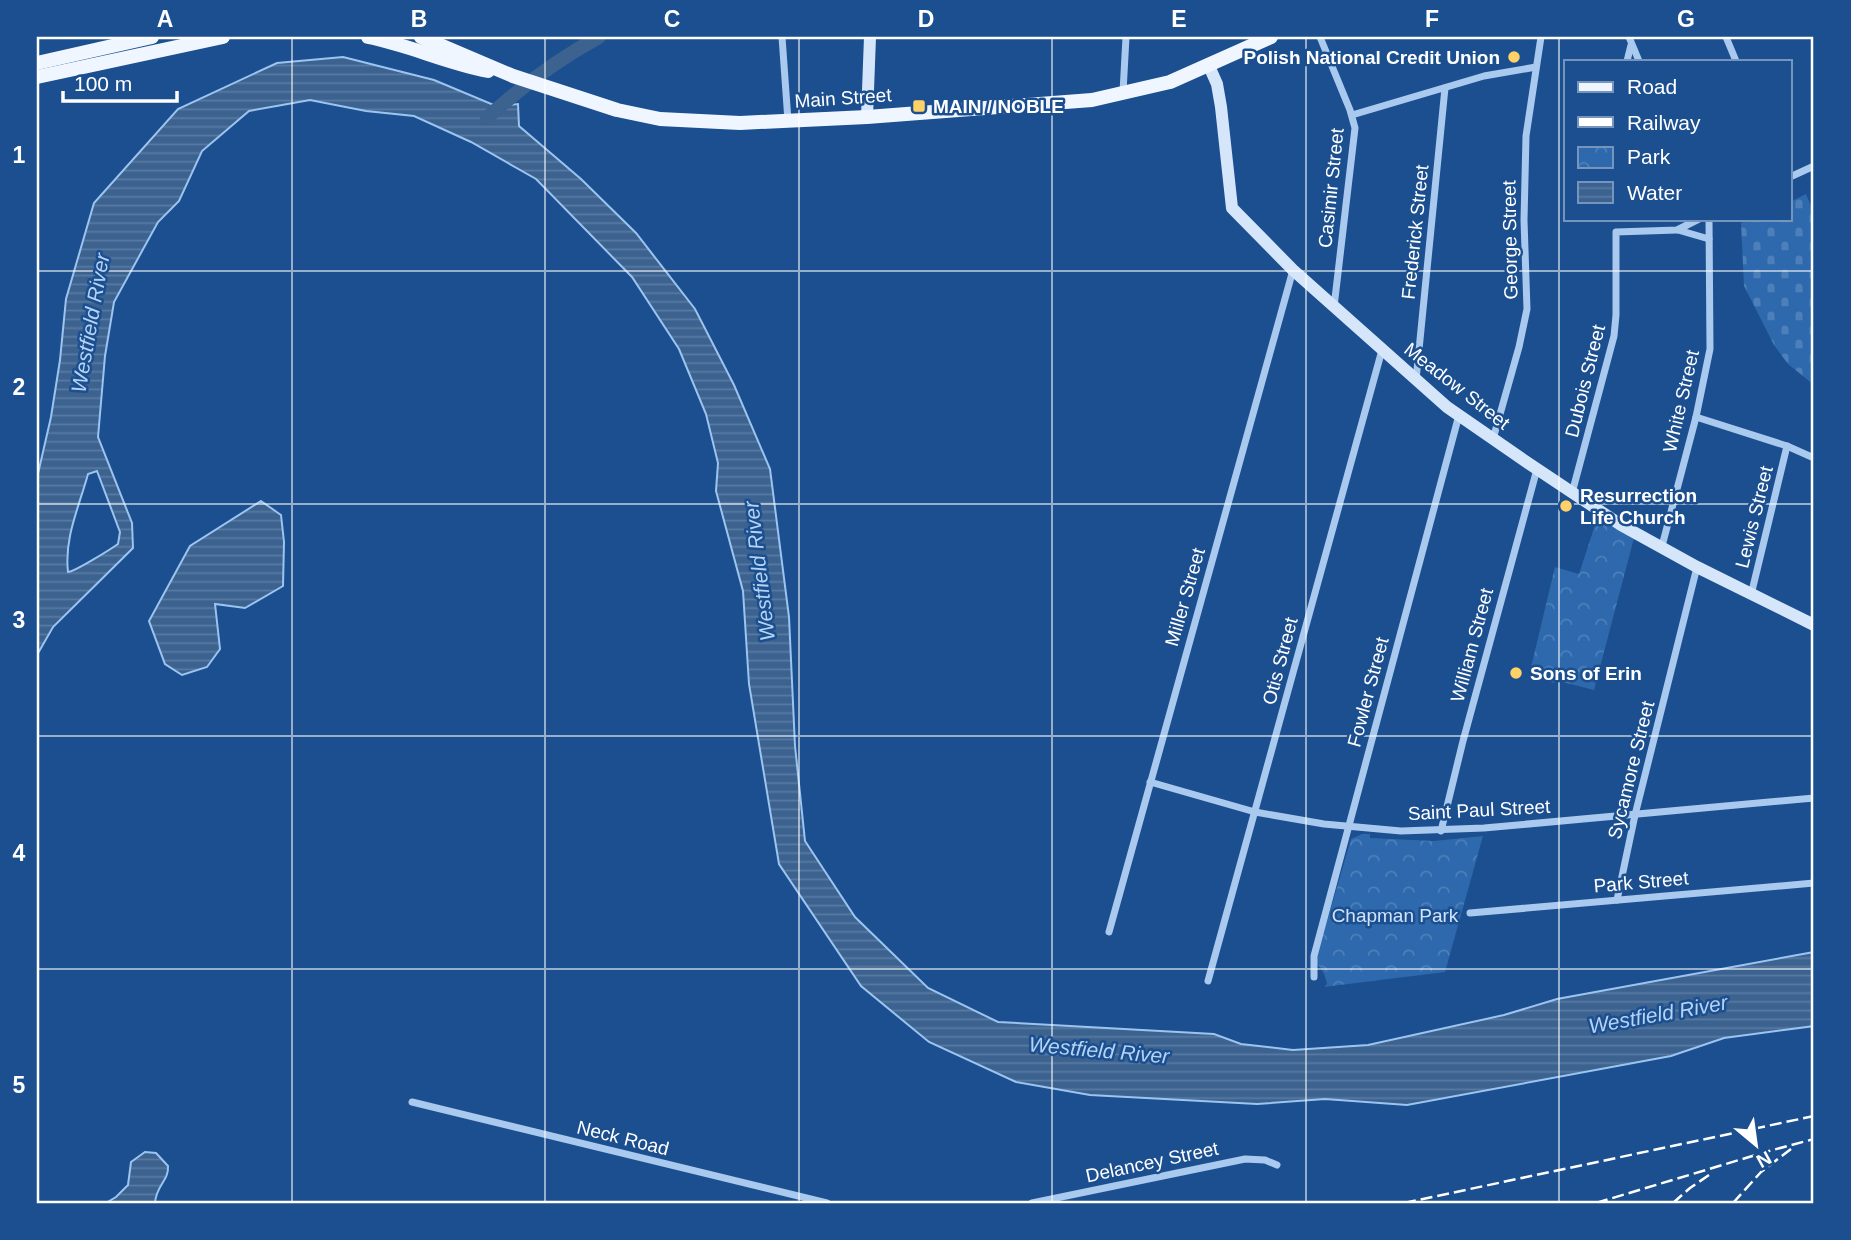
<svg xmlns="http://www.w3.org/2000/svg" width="1851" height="1240" font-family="Arial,sans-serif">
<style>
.cemetery{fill:url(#cemetery-stones)}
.park{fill:url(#park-crowns)}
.water{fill:url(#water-rules);stroke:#9cc4f0;stroke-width:2;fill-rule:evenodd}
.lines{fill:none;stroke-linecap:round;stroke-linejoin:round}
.river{stroke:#3c6290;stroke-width:14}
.street{stroke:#a9c9ee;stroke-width:7}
.secondary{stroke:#d6e6fa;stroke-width:12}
.primary{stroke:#f0f6ff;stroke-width:14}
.rail{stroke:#fff;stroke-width:2.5;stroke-dasharray:12 5;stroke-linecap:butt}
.grid{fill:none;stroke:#fff;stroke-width:2;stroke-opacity:0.55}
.poi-dot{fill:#ffd166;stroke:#1b4f8f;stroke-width:2.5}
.labels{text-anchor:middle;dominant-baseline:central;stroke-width:5;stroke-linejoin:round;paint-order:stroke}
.poi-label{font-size:19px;font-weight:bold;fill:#fff;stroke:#1b4f8f;text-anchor:start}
.street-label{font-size:19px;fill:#fff;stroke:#1b4f8f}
.park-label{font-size:19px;fill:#cfe3fa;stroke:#1b4f8f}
.water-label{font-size:21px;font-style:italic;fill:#b5d3f5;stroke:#1b4f8f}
.neatline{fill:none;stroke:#fff;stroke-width:2.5}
.grid-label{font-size:23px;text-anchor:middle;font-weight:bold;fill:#fff}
</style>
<defs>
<pattern id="cemetery-stones" width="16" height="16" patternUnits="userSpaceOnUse" patternTransform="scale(1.75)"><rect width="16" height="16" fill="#2e69ad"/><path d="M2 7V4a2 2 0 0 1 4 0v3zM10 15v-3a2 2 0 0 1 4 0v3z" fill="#4d80b9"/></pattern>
<pattern id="park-crowns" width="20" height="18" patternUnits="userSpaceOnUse" patternTransform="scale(1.75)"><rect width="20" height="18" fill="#2e69ad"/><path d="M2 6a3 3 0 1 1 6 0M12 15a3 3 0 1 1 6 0" fill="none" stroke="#4d80b9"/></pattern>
<pattern id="water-rules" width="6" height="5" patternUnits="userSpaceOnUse" patternTransform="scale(1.75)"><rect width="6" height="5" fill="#3c6290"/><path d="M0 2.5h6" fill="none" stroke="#597aa1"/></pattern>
</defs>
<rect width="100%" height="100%" fill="#1b4f8f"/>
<polygon class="cemetery" points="1806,194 1814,213 1814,385 1788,364 1774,345 1744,286 1741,223 1748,219 1790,219 1790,202"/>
<g class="park">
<polygon points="1597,519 1634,538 1594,690 1559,681 1552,683 1531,667 1555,567 1579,574"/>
<path d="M1362,834H1370V838L1434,841L1483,836L1445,972L1324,987L1327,984C1325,975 1323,969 1315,963L1351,839Z"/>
</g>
<g class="water">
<path d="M343,57L434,80L496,106L518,104L519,126L581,179L636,233L695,309L734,385L770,469L789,617L795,746L805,841L855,917L928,988L998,1022L1214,1034L1241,1044L1293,1050L1368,1045L1504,1015L1557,999L1814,952V1026L1724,1038L1671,1056L1407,1105L1325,1099L1257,1104L1090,1095L1016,1082L929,1042L861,986L779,864L749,684L743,591L716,491L718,463L706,414L679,349L632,277L536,179L471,142L414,116L366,111L310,100L249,111L202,151L179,201L158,222L114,302L105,356L98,437L132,523L133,548L53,627L37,655V478L51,417L60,360L66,299L94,203L178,109L277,63ZM97,471L120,532L118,544C111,549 74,572 68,572C64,538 79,507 88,474Z"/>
<polygon points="261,501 281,515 284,542 283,586 245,608 215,604 220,649 207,667 182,675 165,664 149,621 190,546"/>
<path d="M145,1152L156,1153L168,1166C169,1181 156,1185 155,1203H106L116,1197L128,1185L131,1162Z"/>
</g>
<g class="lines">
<path class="river" d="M487,118C521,87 558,59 599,37"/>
<g class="street">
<polyline points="782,37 788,121"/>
<polyline points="1320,37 1350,110 1355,128 1334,307"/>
<polyline points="1629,37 1639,61"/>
<polyline points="1726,37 1736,61"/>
<polyline points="1627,61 1631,45"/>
<polyline points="1123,92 1126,37"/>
<polyline points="1352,115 1484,76 1536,67"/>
<polyline points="1790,177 1814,166"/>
<polyline points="1678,230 1709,239"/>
<polyline points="1416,380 1445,88"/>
<polyline points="1696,417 1787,446 1814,458"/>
<polyline points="1493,439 1519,347 1527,309 1524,220 1526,136 1541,37"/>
<polyline points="1572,493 1614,336 1616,315 1616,232 1677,230 1699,219"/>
<polyline points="1662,546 1696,417 1710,349 1709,219"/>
<polyline points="1751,595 1787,446"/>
<polyline points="1150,782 1255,812 1324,824 1401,831 1484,828 1814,798"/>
<polyline points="1441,831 1463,741 1537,469"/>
<polyline points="1617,900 1635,815 1697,567"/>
<polyline points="1470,913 1814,883"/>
<polyline points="1109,932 1293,270"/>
<polyline points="1314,977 1314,956 1459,415"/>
<polyline points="1208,981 1382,350"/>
<polyline points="412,1102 827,1203"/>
<polyline points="1032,1203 1245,1159 1265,1160 1277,1165"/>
</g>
<g class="secondary">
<polyline points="1209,66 1217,84 1221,107 1232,208 1293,270 1447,407 1528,463 1621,525 1697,567 1814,625"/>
<polyline points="867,117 870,37"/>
</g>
<g class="primary">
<path d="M368,37C409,45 447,63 488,71"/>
<polyline points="421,37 513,76 617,110 660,119 740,123 867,117 1092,100 1170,82 1271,37"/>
<polyline points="37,63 152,37"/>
<polyline points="37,77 223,37"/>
</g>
<g class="rail">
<polyline points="1404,1203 1814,1116"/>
<polyline points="1596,1203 1769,1151 1814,1139"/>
<polyline points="1673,1203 1690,1188 1709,1175"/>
<polyline points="1733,1203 1761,1172 1791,1149"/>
</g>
</g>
<path class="grid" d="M292,37V1203M545,37V1203M799,37V1203M1052,37V1203M1306,37V1203M1559,37V1203M37,271H1814M37,504H1814M37,736H1814M37,969H1814"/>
<g class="poi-dot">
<circle cx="1514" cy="57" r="7"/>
<rect x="912" y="99" width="14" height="14" rx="3.5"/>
<circle cx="1566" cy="506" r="7"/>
<circle cx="1516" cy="673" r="7"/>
</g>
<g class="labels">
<g class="poi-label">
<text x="1500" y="57" text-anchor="end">Polish National Credit Union</text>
<text x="933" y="106">MAIN / NOBLE</text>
<text x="1580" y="495">Resurrection<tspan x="1580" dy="22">Life Church</tspan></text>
<text x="1530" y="673">Sons of Erin</text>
</g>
<g class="street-label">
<text transform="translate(843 98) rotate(-4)">Main Street</text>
<text transform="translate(1331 188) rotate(-84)">Casimir Street</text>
<text transform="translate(1415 232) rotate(-84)">Frederick Street</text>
<text transform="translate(1510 240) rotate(-91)">George Street</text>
<text transform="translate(1585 381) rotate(-76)">Dubois Street</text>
<text transform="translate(1457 386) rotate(38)">Meadow Street</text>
<text transform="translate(1681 401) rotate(-77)">White Street</text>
<text transform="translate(1754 517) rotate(-76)">Lewis Street</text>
<text transform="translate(1185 597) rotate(-74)">Miller Street</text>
<text transform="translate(1472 645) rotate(-75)">William Street</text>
<text transform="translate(1280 661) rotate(-75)">Otis Street</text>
<text transform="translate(1368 692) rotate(-75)">Fowler Street</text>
<text transform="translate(1631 770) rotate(-76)">Sycamore Street</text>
<text transform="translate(1479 810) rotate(-3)">Saint Paul Street</text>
<text transform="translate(1641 882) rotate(-5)">Park Street</text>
<text transform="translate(623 1138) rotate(14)">Neck Road</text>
<text transform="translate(1152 1162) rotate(-12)">Delancey Street</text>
</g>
<g class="park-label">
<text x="1395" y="915">Chapman Park</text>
</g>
<g class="water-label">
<text transform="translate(90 323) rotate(-80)">Westfield River</text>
<text transform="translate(759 571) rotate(-97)">Westfield River</text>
<text transform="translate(1658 1014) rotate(-10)">Westfield River</text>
<text transform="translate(1099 1050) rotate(5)">Westfield River</text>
</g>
</g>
<rect width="1851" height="1240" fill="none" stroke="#1b4f8f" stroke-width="77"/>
<rect x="1564" y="60" width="228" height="161" fill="#1b4f8f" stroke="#7695bc" stroke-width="2"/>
<rect x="1578" y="82" width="35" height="10" fill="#f0f6ff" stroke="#7695bc" stroke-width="2"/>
<text x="1627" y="94" font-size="21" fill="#ffffff">Road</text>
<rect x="1578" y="117" width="35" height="10" fill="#ffffff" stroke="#7695bc" stroke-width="2"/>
<text x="1627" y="130" font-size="21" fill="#ffffff">Railway</text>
<rect x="1578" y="147" width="35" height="21" fill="url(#park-crowns)" stroke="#7695bc" stroke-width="2"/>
<text x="1627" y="164" font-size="21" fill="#ffffff">Park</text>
<rect x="1578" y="182" width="35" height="21" fill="url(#water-rules)" stroke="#7695bc" stroke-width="2"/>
<text x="1627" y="200" font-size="21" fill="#ffffff">Water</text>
<g transform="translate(1756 1145) rotate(151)" stroke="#1b4f8f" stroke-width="5" paint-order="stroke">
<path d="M0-5L12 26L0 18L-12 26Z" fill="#ffffff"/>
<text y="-10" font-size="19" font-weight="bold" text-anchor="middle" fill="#ffffff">N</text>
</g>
<path d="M63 91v10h114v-10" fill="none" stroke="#ffffff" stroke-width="3.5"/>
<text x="74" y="91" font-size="21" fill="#ffffff" stroke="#1b4f8f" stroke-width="5" paint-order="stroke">100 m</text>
<rect x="38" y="38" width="1774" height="1164" class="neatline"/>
<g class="grid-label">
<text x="165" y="27">A</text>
<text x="419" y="27">B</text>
<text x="672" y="27">C</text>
<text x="926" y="27">D</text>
<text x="1179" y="27">E</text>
<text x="1432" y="27">F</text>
<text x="1686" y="27">G</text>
<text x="19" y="163">1</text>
<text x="19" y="395">2</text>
<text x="19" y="628">3</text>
<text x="19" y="861">4</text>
<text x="19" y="1093">5</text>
</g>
</svg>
